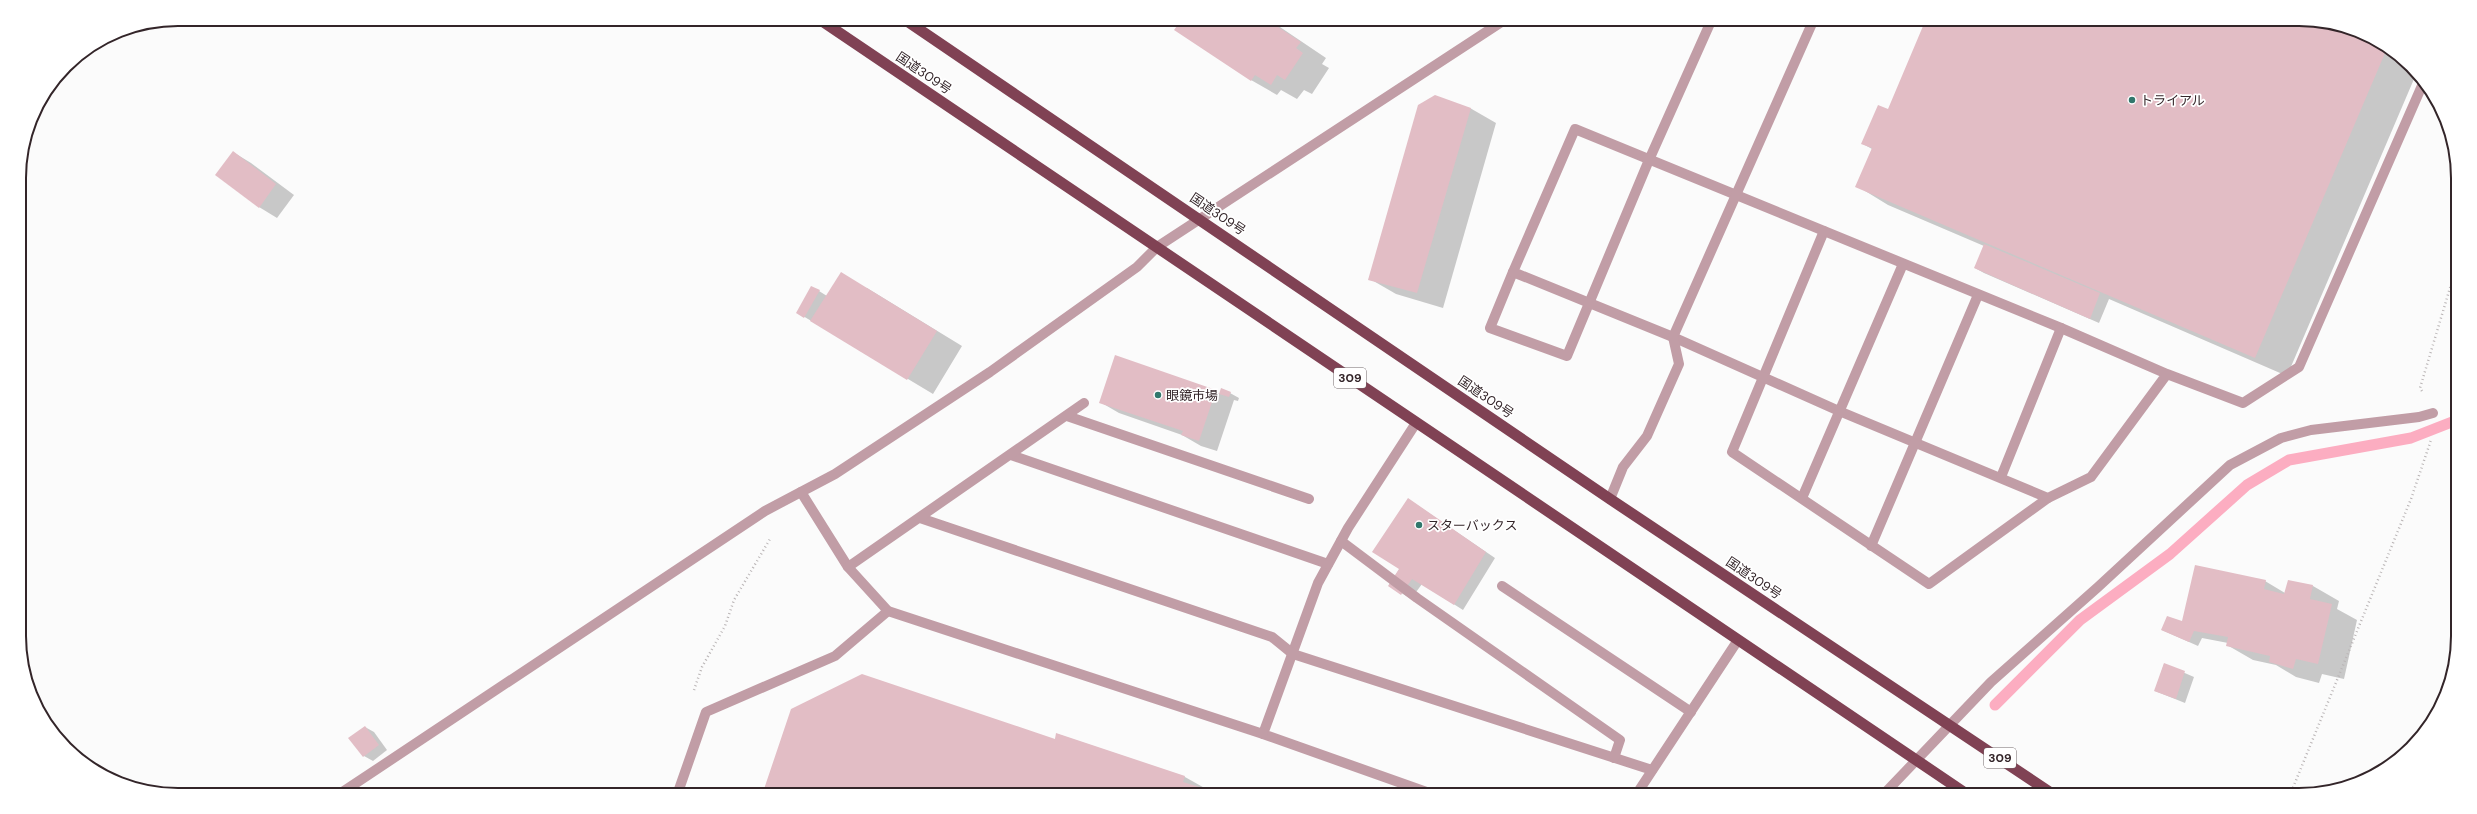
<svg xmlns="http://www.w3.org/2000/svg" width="2477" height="814" font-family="'DM Sans','Noto Sans JP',sans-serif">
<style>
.shadow{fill:#0003}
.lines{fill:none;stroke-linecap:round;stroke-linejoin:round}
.stream{stroke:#fcadc1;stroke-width:11}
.building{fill:#e2bdc5}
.path{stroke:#bab5b6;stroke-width:2.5;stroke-dasharray:1 3;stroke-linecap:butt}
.service{stroke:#c19da6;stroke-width:10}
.minor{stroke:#c19da6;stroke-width:10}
.trunk{stroke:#804254;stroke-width:11}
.poi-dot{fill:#31776c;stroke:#fff;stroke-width:1.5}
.labels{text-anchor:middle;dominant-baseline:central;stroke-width:3.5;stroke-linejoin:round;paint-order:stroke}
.shield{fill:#fff;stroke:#706669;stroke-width:1}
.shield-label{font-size:12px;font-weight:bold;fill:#332529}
.street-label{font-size:13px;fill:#332529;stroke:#fff}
.poi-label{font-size:13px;fill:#332529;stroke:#fff;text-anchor:start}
.rim{fill:none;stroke:#332529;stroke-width:2}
</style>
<rect width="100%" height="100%" fill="#fbfbfb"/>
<g class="shadow">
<polygon points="1183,19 1268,19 1326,58 1322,64 1329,68 1312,94 1304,90 1297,99 1281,90 1277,95 1251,80"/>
<polygon points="1927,19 2299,19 2387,46 2417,72 2287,376 2109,299 2099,323 1984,273 1975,268 1984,246 1888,205 1857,186 1872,149 1863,144 1889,110"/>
<polygon points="1470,108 1496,123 1443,308 1396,294 1370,279"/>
<polygon points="233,152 251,163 294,195 277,218 259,207"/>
<polygon points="867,288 962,346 933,394 798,313 819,291 827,296"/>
<polygon points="1215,391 1220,394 1230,393 1239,398 1238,401 1234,400 1217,451 1201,446 1182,435 1119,413 1100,402"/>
<polygon points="1417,505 1495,558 1463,610 1422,584 1411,599 1389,585 1400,568"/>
<polygon points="2265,581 2285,593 2313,586 2339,601 2337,609 2357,620 2344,679 2322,674 2319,683 2296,677 2276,665 2253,660 2227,645 2228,643 2202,638 2198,646 2162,630 2182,623"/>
<polygon points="2164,664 2194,677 2185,703 2155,691"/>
<polygon points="365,727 374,732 387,750 373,761 364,756"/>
<polygon points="1057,734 1185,777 1217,795 763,795 1055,740"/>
</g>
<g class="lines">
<polyline class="stream" points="1995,705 2080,620 2170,554 2247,485 2289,460 2411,438 2457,420"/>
</g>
<g class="building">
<polygon points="1182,19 1266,19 1301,42 1296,48 1303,53 1285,80 1277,75 1271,85 1255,75 1251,81 1174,30"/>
<polygon points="1926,19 2299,19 2340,24 2388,46 2255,358 1855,187 1872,148 1861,144 1878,105 1888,109"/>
<polygon points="1435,95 1471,108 1417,293 1368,280 1418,105"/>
<polygon points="233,151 276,184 259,208 215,175"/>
<polygon points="1984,244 2100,293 2090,319 1974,268"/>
<polygon points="841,272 937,331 907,380 810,321"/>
<polygon points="811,286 820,290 804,318 796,313"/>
<polygon points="1115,355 1216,390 1199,441 1181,435 1183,431 1099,403"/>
<polygon points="1221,388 1231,392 1229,397 1219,394"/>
<polygon points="1408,498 1486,552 1454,605 1412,579 1401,595 1388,586 1399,569 1372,552"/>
<polygon points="2195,565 2266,580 2264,589 2284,594 2288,580 2313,585 2310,599 2332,604 2318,664 2296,659 2293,669 2269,662 2270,656 2226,646 2228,637 2194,631 2189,642 2161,630 2167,616 2182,621"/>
<polygon points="2164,663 2185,671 2176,699 2154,691"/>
<polygon points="862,674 1055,739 1056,733 1185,776 1183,782 1215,792 1214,795 762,795 791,709"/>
<polygon points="365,726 379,745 363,757 348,738"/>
</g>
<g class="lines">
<g class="path">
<polyline points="2422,391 2420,388 2456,268"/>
<polyline points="694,690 702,667 725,626 734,600 770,539"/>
<polyline points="1851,795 1859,787"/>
<polyline points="2290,795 2411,499 2431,440"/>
</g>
<g class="service">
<polyline points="1824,231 1732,452 1929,584 2048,498"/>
<polyline points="1513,272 1490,328 1567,356 1649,160 1712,19"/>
<polyline points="2167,374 2091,477 2048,498 1839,411 1673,337 1513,272 1575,129 2061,328 2167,374 2243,403 2299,367 2424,81"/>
<polyline points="1067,416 1309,499"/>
<polyline points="1416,423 1348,528 1318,583 1263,734 1435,795"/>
<polyline points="1011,455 1328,564"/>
<polyline points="2001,477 2061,328"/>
<polyline points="801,492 848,567 888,611 1263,734"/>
<polyline points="1802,498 1903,264"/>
<polyline points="1610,499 1623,467 1647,436 1679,364 1673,337 1814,19"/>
<polyline points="920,518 1272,637 1293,654 1652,770"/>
<polyline points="1341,541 1417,598 1620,740 1614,758"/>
<polyline points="1871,546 1978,295"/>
<polyline points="848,567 1084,403"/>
<polyline points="1502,586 1691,712"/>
<polyline points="677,795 706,712 835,656 888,611"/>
<polyline points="1636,795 1738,640"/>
</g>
<g class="minor">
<polyline points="338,795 765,511 835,474 990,372 1137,267 1157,247 1506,19"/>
<polyline points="1883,795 1991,682 2098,587 2230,465 2281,438 2311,430 2419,417 2433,413"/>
</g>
<g class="trunk">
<polyline points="819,19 1968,795"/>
<polyline points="904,19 1610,499 2054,795"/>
</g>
</g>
<g class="poi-dot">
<circle cx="2132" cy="100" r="4"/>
<circle cx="1158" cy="395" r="4"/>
<circle cx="1419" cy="525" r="4"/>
</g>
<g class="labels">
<g class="shield">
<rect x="1334" y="368" width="32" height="20" rx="3"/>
<rect x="1984" y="748" width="32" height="20" rx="3"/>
</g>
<g class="shield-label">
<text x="1350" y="378">309</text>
<text x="2000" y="758">309</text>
</g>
<g class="street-label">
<text transform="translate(924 73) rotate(34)">国道309号</text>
<text transform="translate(1218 214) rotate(34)">国道309号</text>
<text transform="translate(1486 397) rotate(34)">国道309号</text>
<text transform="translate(1754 578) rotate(34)">国道309号</text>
</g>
<g class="poi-label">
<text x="2140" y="100">トライアル</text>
<text x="1166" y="395">眼鏡市場</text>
<text x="1427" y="525">スターバックス</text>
</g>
</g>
<path d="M0 0H2477V814H0ZM178 26H2299A152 152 0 0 1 2451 178V636A152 152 0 0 1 2299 788H178A152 152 0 0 1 26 636V178A152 152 0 0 1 178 26Z" fill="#fff" fill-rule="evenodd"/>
<path class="rim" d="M178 26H2299A152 152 0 0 1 2451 178V636A152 152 0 0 1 2299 788H178A152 152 0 0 1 26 636V178A152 152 0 0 1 178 26Z"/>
</svg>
